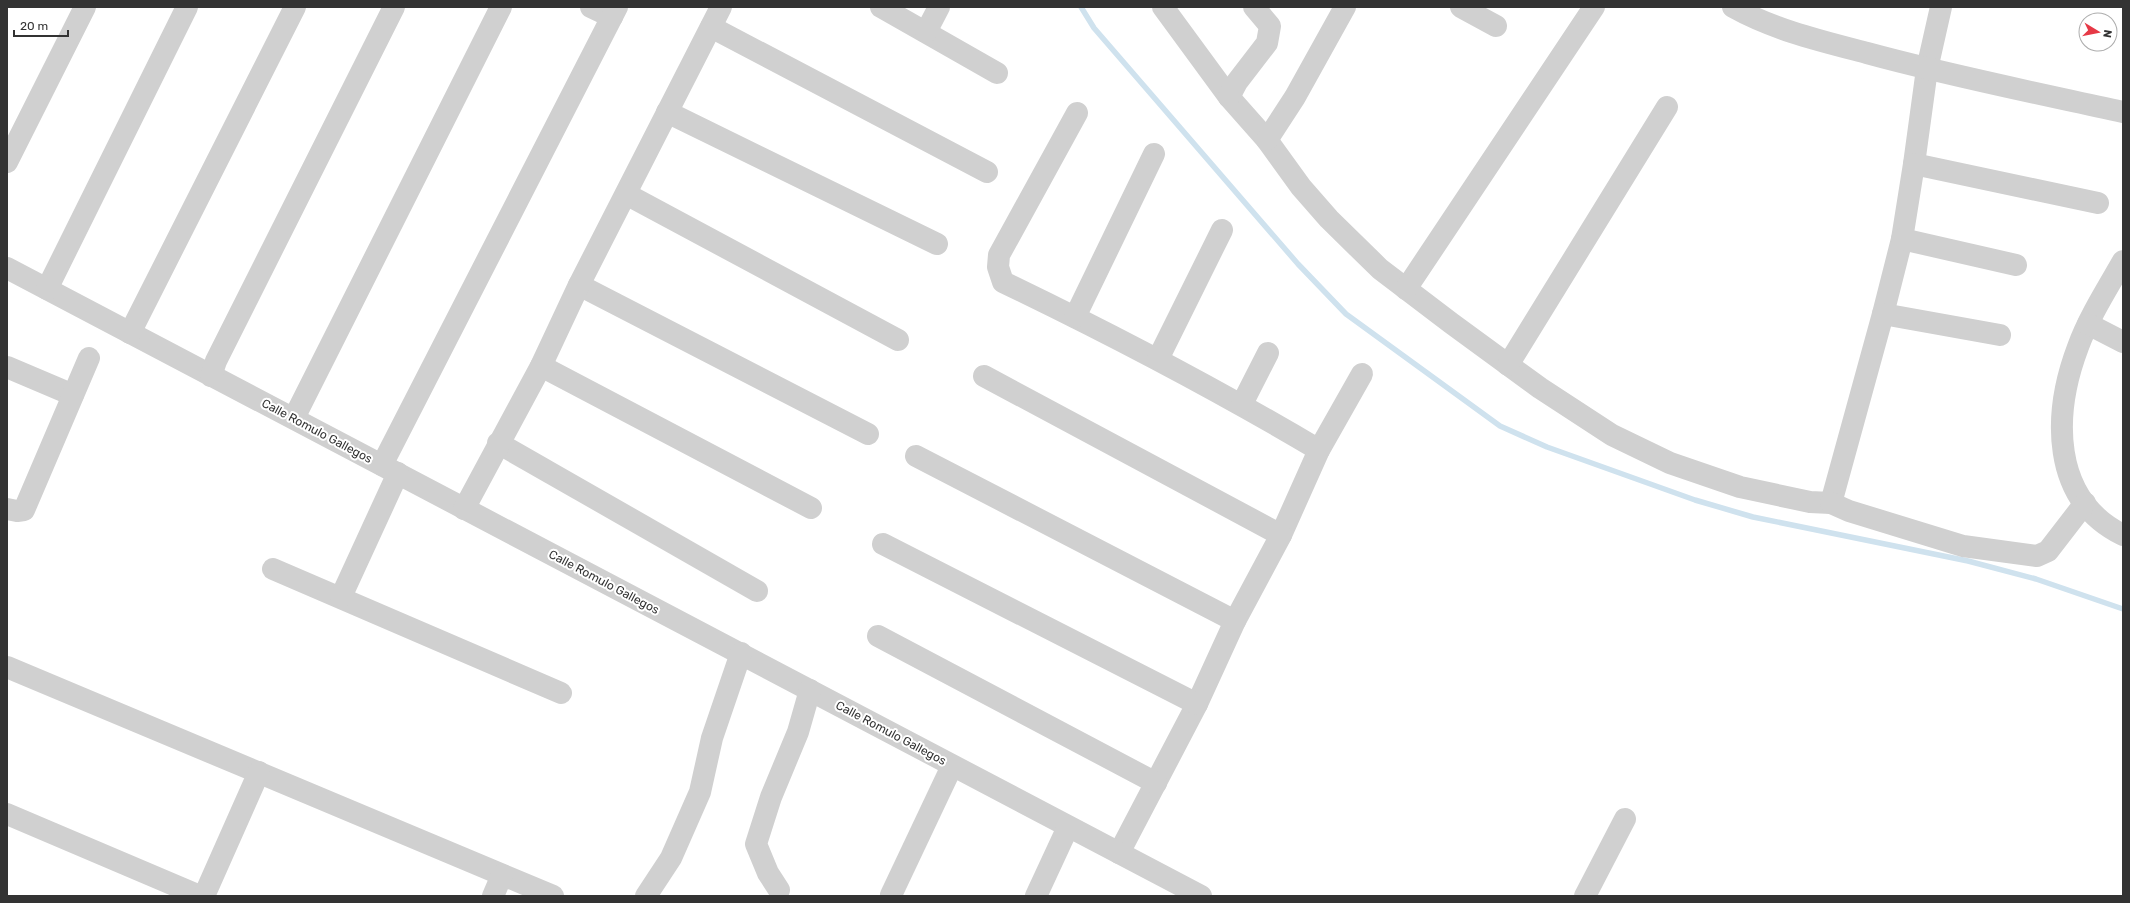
<svg xmlns="http://www.w3.org/2000/svg" width="2130" height="903" font-family="Rubik,sans-serif">
<style>
.lines{fill:none;stroke-linecap:round;stroke-linejoin:round}
.stream{stroke:#cfe2ee;stroke-width:5.5}
.minor{stroke:#d0d0d0;stroke-width:22}
.labels{text-anchor:middle;dominant-baseline:central;stroke-width:4;stroke-linejoin:round;paint-order:stroke}
.street-label{font-size:12px;fill:#333;stroke:#fff}
</style>
<rect width="100%" height="100%" fill="#fff"/>
<g class="lines">
<polyline class="stream" points="1081,7 1094,28 1298,264 1346,314 1500,426 1547,447 1695,500 1753,517 1968,561 2036,579 2123,609"/>
<g class="minor">
<polyline points="591,7 612,17"/>
<polyline points="881,7 997,73"/>
<polyline points="1163,7 1229,97 1267,140 1301,187 1329,219 1380,269 1451,323 1540,388 1612,435 1670,463 1740,487 1810,502 1831,503 1883,314 1902,239 1914,164 1927,69 1941,7"/>
<polyline points="1461,7 1496,26"/>
<path d="M1733,7C1774,30 1821,41 1867,53C1951,76 2037,93 2123,112"/>
<polyline points="711,27 987,172"/>
<polyline points="926,32 939,7"/>
<polyline points="1229,97 1237,82 1267,43 1270,26 1254,7"/>
<polyline points="667,112 937,244"/>
<path d="M1077,113L999,255L998,267L1003,282C1111,334 1216,389 1319,450L1281,535L1235,621L1197,704L1119,853"/>
<polyline points="1267,140 1295,97 1345,7"/>
<polyline points="7,162 85,7"/>
<polyline points="1914,164 2098,203"/>
<polyline points="626,194 898,340"/>
<polyline points="1902,239 2016,265"/>
<path d="M2123,261C2107,289 2089,317 2078,347C2053,413 2050,499 2123,535"/>
<polyline points="7,268 1201,896"/>
<polyline points="579,285 868,434"/>
<polyline points="47,289 187,7"/>
<polyline points="1406,289 1594,7"/>
<polyline points="1883,314 2000,335"/>
<polyline points="1075,317 1154,154"/>
<polyline points="2088,324 2123,342"/>
<polyline points="130,333 295,7"/>
<polyline points="1158,359 1222,230"/>
<polyline points="1508,365 1667,107"/>
<polyline points="541,366 811,508"/>
<polyline points="7,367 73,395"/>
<polyline points="211,376 216,361 394,7"/>
<polyline points="984,376 1281,535"/>
<polyline points="1242,404 1268,353"/>
<polyline points="294,418 501,7"/>
<polyline points="498,443 757,591"/>
<polyline points="1319,450 1362,374"/>
<polyline points="916,456 1235,621"/>
<polyline points="382,465 617,7"/>
<polyline points="1831,503 1849,511 1963,546 2037,556 2048,551 2085,503"/>
<polyline points="7,509 17,511 24,510 89,358"/>
<polyline points="464,509 541,366 579,285 721,7"/>
<polyline points="883,544 1197,704"/>
<polyline points="273,569 561,693"/>
<polyline points="341,597 398,473"/>
<polyline points="878,636 1156,783"/>
<polyline points="7,667 553,896"/>
<polyline points="7,814 200,896"/>
<polyline points="779,890 768,873 756,844 771,797 798,732 810,690"/>
<polyline points="891,895 952,766"/>
<polyline points="204,896 259,772"/>
<polyline points="493,896 502,875"/>
<polyline points="646,896 671,858 700,792 712,738 741,653"/>
<polyline points="1036,896 1068,827"/>
<polyline points="1585,896 1625,819"/>
</g>
</g>
<g class="labels">
<g class="street-label">
<text transform="translate(317 431) rotate(28)">Calle Romulo Gallegos</text>
<text transform="translate(604 582) rotate(28)">Calle Romulo Gallegos</text>
<text transform="translate(891 733) rotate(28)">Calle Romulo Gallegos</text>
</g>
</g>
<rect width="2130" height="903" fill="none" stroke="#333333" stroke-width="16"/>
<g transform="translate(2098 32) rotate(100)"><circle r="19" fill="#ffffff" stroke="#adadad"/>
<path d="M0-3L7 15L0 10L-7 15Z" fill="#e63946"/>
<text y="-6" font-size="11" font-weight="bold" text-anchor="middle" fill="#333333">N</text>
</g>
<path d="M14 30v6h54v-6" fill="none" stroke="#333333" stroke-width="2"/>
<text x="20" y="30" font-size="12" fill="#333333" stroke="#ffffff" stroke-width="3" paint-order="stroke">20 m</text>
</svg>
